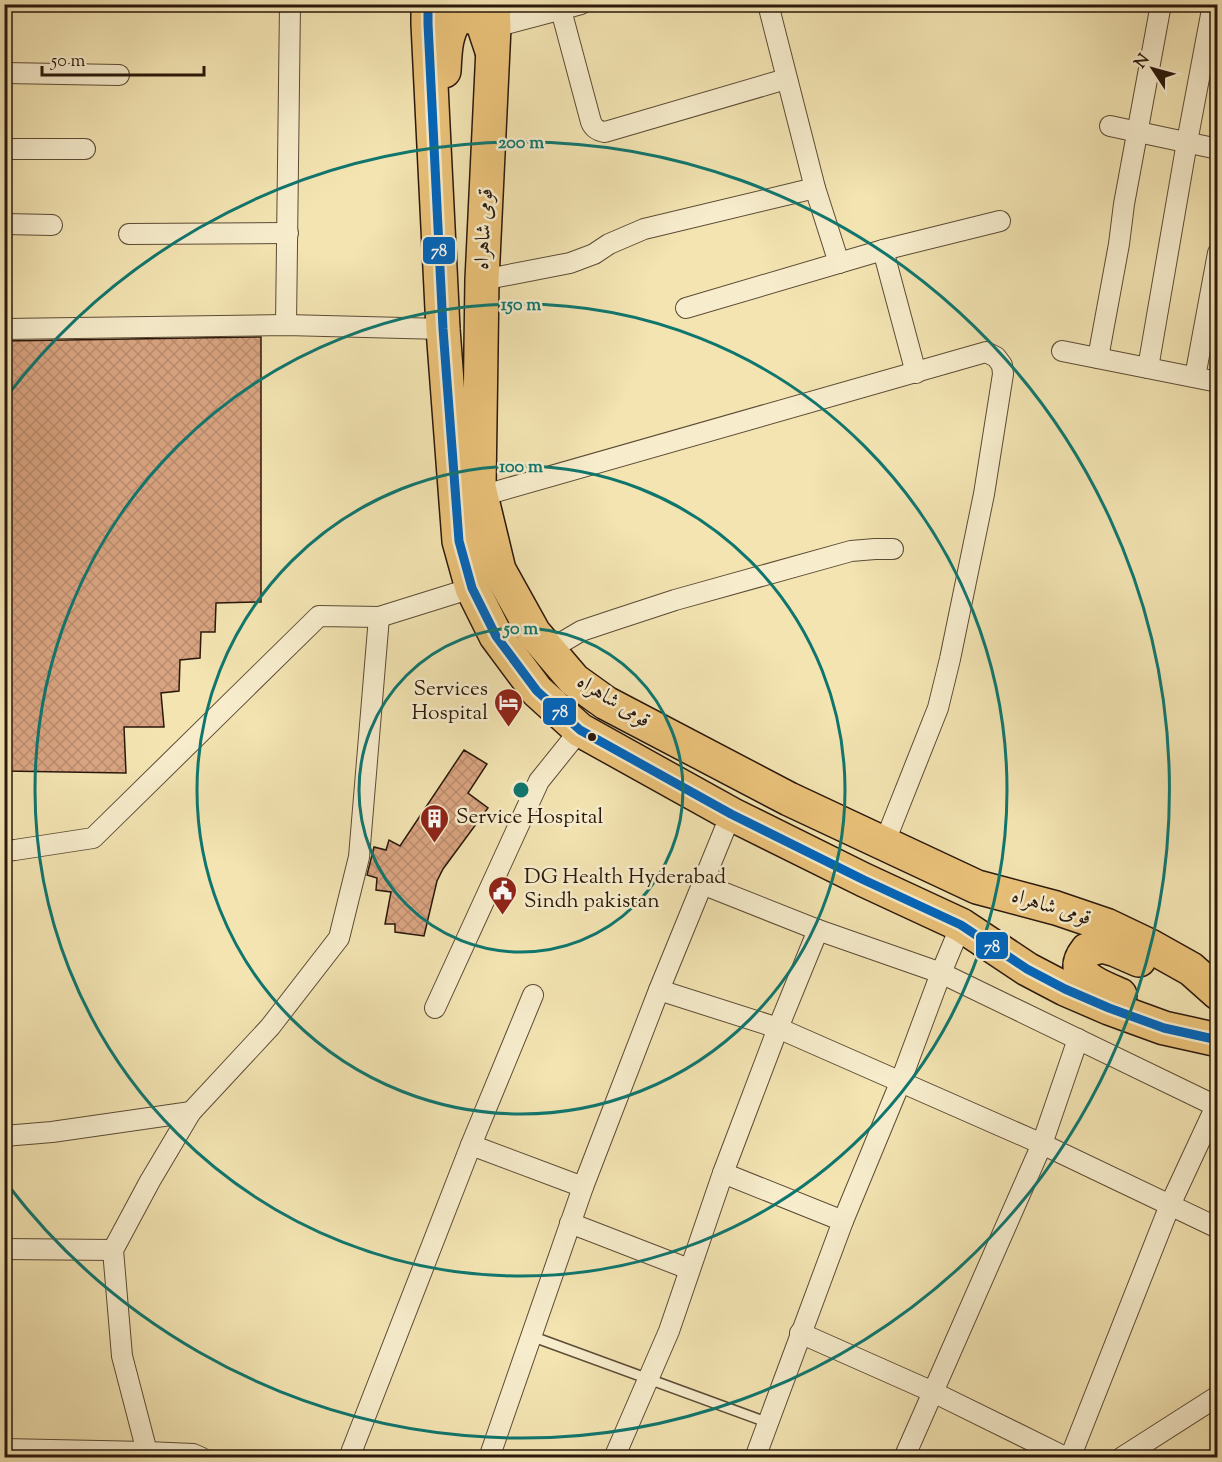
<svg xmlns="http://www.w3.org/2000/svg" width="1222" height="1462" font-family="'Sorts Mill Goudy',Amiri,serif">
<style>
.building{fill:url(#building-cross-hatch);stroke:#2a180b;stroke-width:1.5}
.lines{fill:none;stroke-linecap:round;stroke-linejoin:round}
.lane-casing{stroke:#5c4b35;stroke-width:12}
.street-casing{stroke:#5c4b35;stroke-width:22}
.highway-casing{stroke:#2a180b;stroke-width:36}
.lane{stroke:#f7edcd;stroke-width:9}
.street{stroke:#f7edcd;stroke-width:20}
.highway{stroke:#eac279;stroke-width:33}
.bus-1-casing{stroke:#f7edcd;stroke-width:14}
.bus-1{stroke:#0065bd;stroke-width:9}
.ring{fill:none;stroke:#0f766e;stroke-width:3}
.bus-dot{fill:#2a180b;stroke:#f7edcd;stroke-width:2}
.labels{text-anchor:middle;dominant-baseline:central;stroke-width:5;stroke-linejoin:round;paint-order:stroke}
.street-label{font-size:21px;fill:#2a180b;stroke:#f7edcd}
.poi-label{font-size:21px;fill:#2a180b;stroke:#f7edcd;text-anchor:start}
.centre{fill:#0f766e;stroke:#f7edcd;stroke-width:3}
.ring-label{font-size:18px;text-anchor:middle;font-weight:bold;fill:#0f766e;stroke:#f7edcd;stroke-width:5;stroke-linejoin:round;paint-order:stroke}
.line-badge{stroke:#f7edcd;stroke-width:2}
.badge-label{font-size:16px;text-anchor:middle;font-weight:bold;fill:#fff}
</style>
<defs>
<pattern id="building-cross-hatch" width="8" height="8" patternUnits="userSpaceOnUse" patternTransform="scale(1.5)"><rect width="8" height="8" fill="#d9a481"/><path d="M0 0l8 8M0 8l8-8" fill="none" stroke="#ba8c6e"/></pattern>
</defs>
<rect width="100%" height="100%" fill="#f3e4b2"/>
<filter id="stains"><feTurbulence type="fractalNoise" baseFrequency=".00333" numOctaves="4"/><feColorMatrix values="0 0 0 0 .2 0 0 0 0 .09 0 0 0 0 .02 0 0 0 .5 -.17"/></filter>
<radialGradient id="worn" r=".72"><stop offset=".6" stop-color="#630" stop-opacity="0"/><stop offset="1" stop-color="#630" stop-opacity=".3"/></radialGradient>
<g class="building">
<polygon points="261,337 261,602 216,603 215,632 201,632 200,658 180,660 179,691 161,693 164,727 124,727 126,773 4,771 4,341"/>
<polygon points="464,750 487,764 468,793 488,808 443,869 437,881 424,936 395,932 395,924 385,924 391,892 376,890 377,878 367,875 374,847 386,850 389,840 400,846"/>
</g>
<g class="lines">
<defs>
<polyline id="lane" points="531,1336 769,1423"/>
<g id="street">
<polyline points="768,4 815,188 839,263"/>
<path d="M561,10L591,122C594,129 598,131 605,132L786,79"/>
<polyline points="494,27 581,4"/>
<polyline points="4,73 119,75"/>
<polyline points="1110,126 1218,149"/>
<polyline points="4,149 85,149"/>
<polyline points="4,224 52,225"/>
<polyline points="129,234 288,233"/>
<polyline points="883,250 916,373"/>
<polyline points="482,280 570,263 594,254 609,244 644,229 815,188"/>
<polyline points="686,308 883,250 1000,221"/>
<polyline points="286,325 290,4"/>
<polyline points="4,329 286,325 443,329"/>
<polyline points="1062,351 1218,382"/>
<polyline points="1098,358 1119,244 1124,204 1161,4"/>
<polyline points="1148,368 1187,142 1213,4"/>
<polyline points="1195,377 1218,253"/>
<polyline points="481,496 986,352 996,357 1002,365 1003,374 984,494 950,659 938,708 884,844"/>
<polyline points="549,650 581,631 614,620 675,600 851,551 875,549 893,549"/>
<polyline points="4,851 15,850 93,838 319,616 379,617 472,588"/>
<polyline points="702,884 818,930 941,973 1216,1106 1170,1205 1070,1458"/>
<polyline points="659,990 778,1028 1042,1144 1218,1228"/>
<polyline points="435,1008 539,781 580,730"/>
<polyline points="4,1136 52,1132 191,1112"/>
<polyline points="471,1145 583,1187"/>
<polyline points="723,1173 843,1221"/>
<polyline points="570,1223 689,1269"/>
<polyline points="4,1249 113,1250"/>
<polyline points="800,1333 933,1392 1067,1458"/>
<polyline points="4,1449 147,1452 193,1454 202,1458"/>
<polyline points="146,1458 147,1452 122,1356 113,1250 150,1181 191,1112 270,1027 339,938 359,857 379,617"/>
<polyline points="349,1458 471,1145 533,995"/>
<polyline points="489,1458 583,1187 659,990 731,814"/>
<polyline points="614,1458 669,1331 723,1173 778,1028 818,930"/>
<polyline points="755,1458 843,1221 900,1083 941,973 961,925"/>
<polyline points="904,1458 1042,1144 1078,1039"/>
<polyline points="1121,1458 1218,1396"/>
</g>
<g id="highway">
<polyline points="428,4 428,24 443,329 459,541 472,588 496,636 537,691 580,730 731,814 864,880 961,925 1027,969 1065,989 1109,1008 1164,1028 1218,1040"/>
<polyline points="493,4 494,27 482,280 479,487 499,570 534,633 574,680 606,703 789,799 977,887 1056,908 1106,925 1150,946 1191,969 1218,993"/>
<path d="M444,71C445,53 445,34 456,19L472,15L483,24L492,51"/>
<path d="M1120,995C1109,990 1082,980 1080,968C1079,961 1083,955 1087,950L1102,946L1116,950L1139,960"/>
</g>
</defs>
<use href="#lane" class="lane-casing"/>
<use href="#street" class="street-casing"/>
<use href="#highway" class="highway-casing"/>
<use href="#lane" class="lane"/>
<use href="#street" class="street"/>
<use href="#highway" class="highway"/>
<defs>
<polyline id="bus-1" points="428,4 428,24 443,329 459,541 472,588 496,636 537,691 580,730 731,814 864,880 961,925 1027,969 1065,989 1109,1008 1164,1028 1218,1040"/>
</defs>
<use href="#bus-1" class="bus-1-casing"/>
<use href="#bus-1" class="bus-1"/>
</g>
<g class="ring">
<circle cx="521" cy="790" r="162"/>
<circle cx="521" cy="790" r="324"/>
<circle cx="521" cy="790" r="486"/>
<path d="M7 396A648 648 0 1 1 7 1184"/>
</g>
<defs>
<symbol id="hotel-pin" viewBox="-11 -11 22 30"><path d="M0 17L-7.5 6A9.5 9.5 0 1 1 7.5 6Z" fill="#8f2418" stroke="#f7edcd"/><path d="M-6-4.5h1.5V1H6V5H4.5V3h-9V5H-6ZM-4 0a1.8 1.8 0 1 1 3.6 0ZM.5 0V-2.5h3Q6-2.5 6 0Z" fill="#fff"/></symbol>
<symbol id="building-pin" viewBox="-11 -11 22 30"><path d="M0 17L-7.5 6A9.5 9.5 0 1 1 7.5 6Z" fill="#8f2418" stroke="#f7edcd"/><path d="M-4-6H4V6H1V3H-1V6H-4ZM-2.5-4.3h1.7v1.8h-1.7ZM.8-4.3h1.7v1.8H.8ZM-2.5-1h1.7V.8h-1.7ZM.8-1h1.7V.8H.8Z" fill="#fff"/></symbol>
<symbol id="civic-pin" viewBox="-11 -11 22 30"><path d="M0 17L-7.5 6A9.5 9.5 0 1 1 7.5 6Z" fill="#8f2418" stroke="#f7edcd"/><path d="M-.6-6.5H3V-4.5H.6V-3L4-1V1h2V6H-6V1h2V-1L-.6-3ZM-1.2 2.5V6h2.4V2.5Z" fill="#fff"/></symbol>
</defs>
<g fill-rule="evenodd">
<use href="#hotel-pin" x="492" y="686" width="33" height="45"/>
<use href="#building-pin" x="418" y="802" width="33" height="45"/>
<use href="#civic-pin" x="486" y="874" width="33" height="45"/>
</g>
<circle class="bus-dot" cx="592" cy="737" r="5"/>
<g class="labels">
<g class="street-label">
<text transform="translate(485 229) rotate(-87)">قومی شاہراہ</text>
<text transform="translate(613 702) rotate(32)">قومی شاہراہ</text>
<text transform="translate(1051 908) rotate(17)">قومی شاہراہ</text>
</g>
<g class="poi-label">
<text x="488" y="690" text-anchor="end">Services<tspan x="488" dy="24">Hospital</tspan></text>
<text x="456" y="818">Service Hospital</text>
<text x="524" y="878">DG Health Hyderabad<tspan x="524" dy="24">Sindh pakistan</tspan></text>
</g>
</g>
<circle cx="521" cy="790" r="9" class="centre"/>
<g class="ring-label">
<text x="521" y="148">200 m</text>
<text x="521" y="310">150 m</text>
<text x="521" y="472">100 m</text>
<text x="521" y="634">50 m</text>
</g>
<g class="line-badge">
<rect x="422" y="236" width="34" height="29" rx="6" fill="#0065bd"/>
<rect x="542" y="697" width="35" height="29" rx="6" fill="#0065bd"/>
<rect x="975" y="931" width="34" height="29" rx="6" fill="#0065bd"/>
</g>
<g class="badge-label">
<text x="439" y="256">78</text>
<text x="560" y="717">78</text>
<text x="992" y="952">78</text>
</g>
<rect width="1222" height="1462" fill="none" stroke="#f3e4b2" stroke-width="24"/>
<rect x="6" y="6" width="1210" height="1450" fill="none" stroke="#2a180b" stroke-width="3"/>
<rect x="12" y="12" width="1198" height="1438" fill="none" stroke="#2a180b" stroke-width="1.5"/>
<g transform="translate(1153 69) rotate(306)" stroke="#f7edcd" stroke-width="4.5" paint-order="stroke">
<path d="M0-4.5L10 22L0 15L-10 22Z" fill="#2a180b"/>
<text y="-9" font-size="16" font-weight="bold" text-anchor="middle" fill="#2a180b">N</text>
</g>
<path d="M42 66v9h162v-9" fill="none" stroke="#2a180b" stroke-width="3"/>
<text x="51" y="66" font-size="18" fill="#2a180b" stroke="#f7edcd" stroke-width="4.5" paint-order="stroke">50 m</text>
<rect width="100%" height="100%" filter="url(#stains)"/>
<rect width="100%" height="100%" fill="url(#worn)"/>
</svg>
